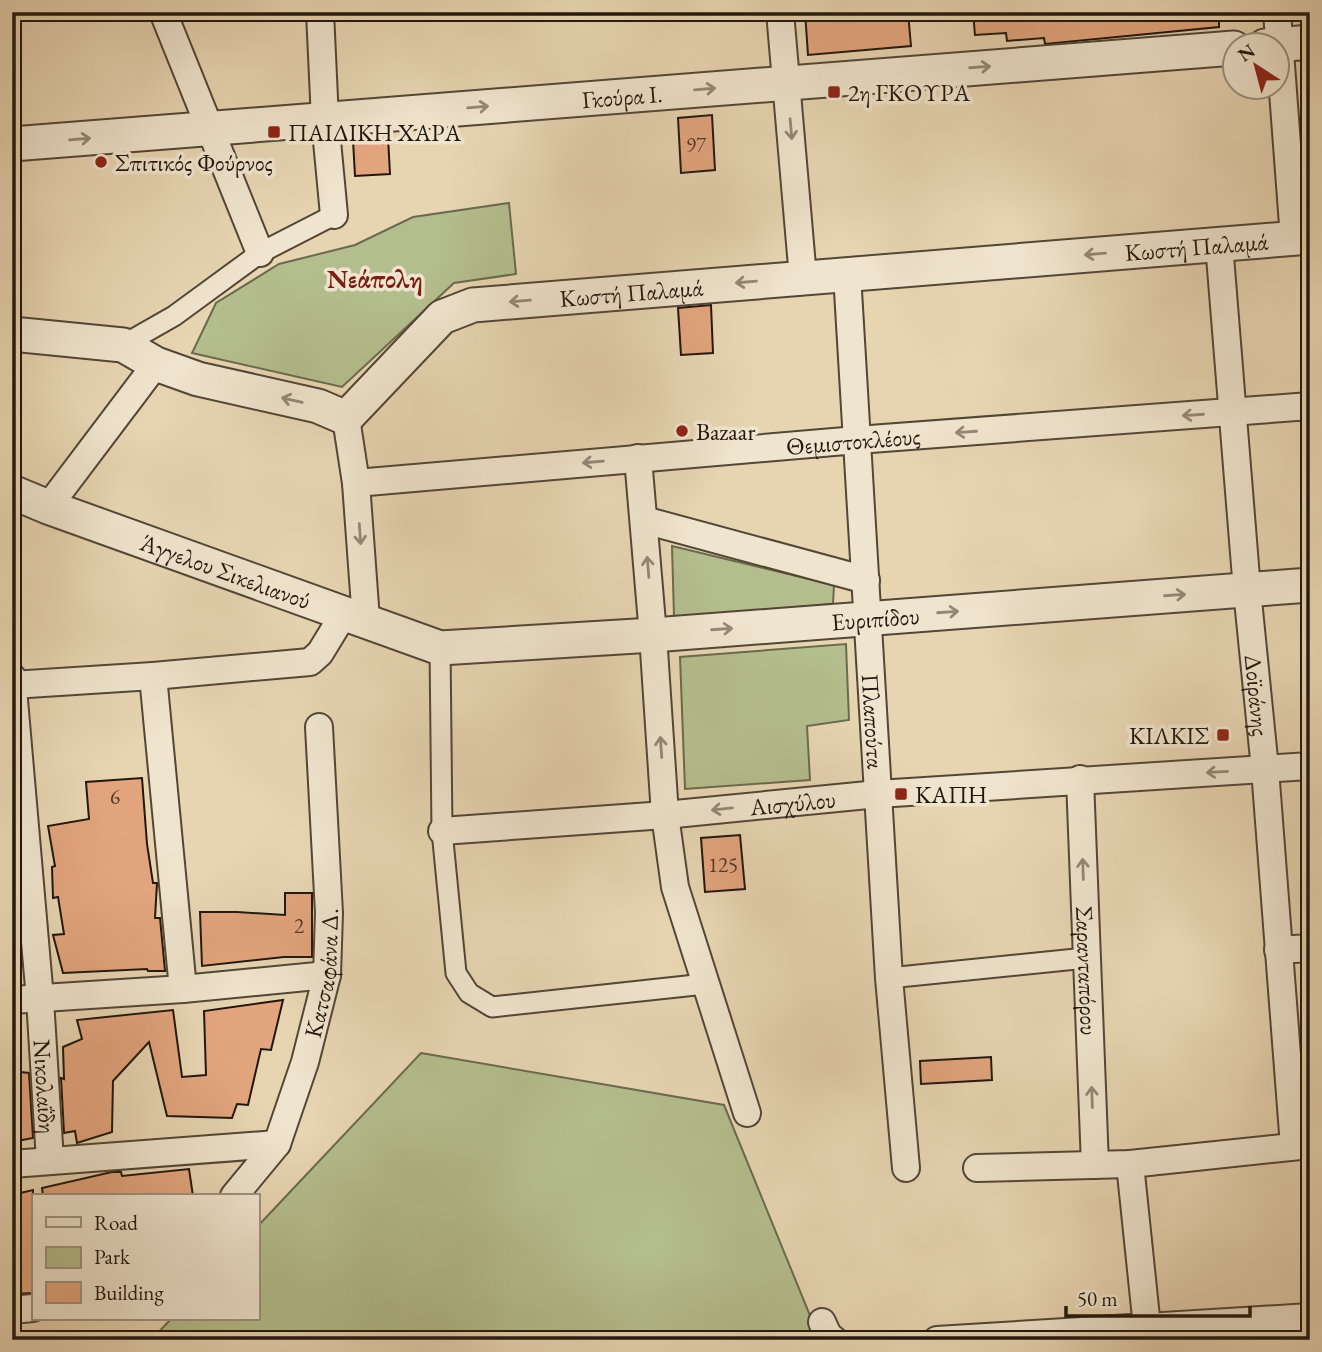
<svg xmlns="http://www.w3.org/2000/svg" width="1322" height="1352" font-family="'EB Garamond',serif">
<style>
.green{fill:#b4bd8d;stroke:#6b6a4e;stroke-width:2}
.building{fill:#e3a57e;stroke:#22170e;stroke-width:2}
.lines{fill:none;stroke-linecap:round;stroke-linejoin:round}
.pedestrian-casing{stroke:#534637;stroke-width:23}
.minor-casing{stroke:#534637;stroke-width:30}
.tertiary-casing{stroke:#534637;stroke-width:37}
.pedestrian{stroke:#efe4cd;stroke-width:19}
.minor{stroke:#efe4cd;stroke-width:26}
.tertiary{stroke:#efe4cd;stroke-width:33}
.oneway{stroke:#938877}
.poi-dot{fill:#8f2418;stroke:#efe4cd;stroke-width:2.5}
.labels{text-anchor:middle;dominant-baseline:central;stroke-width:7;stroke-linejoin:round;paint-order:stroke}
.number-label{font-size:21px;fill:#523a2a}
.poi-label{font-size:24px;fill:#22170e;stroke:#efe4cd;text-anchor:start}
.street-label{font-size:24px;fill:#22170e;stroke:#efe4cd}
.neighbourhood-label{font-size:26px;font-weight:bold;fill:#7a1f14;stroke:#efe4cd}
</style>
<rect width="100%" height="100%" fill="#e7d5b2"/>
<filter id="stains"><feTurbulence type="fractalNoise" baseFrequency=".00286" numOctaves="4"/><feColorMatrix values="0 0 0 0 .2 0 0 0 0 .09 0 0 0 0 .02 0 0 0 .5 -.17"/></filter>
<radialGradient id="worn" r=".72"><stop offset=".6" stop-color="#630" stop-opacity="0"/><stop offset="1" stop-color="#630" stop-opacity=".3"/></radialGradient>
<g class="green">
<polygon points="509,203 516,274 454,283 342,387 192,353 216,303 279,264 355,245 413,217"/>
<polygon points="672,546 834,585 833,604 674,617"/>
<polygon points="846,644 849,720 807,726 810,780 685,789 680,657"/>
<polygon points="421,1053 724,1105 820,1340 151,1340 171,1319 257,1319 257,1227"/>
</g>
<g class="building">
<polygon points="805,12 908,12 911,46 808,55"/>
<polygon points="973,12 1219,12 1219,27 1045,44 1044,38 1007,41 1006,33 975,35"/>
<polygon points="712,115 715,170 681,173 678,118"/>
<polygon points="388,137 390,174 355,176 353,140"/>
<polygon points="711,305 713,353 681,355 678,308"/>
<polygon points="142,778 147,844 153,883 157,883 155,918 160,918 165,971 148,971 147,969 63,973 53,935 64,934 58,897 53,898 52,867 55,866 48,826 89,819 86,782"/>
<polygon points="740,835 745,889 705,892 701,838"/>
<polygon points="285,893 312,893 312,957 284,957 202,966 200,912 237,912 285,915"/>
<polygon points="283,1000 271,1050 261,1049 248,1105 237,1104 232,1118 167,1116 149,1042 113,1081 112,1132 77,1143 75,1131 64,1133 61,1078 64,1079 63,1047 82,1039 77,1020 173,1010 182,1077 206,1075 204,1011"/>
<polygon points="991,1057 992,1080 921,1084 920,1061"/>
<polygon points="12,1071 29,1073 33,1138 12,1142"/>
<polygon points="189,1169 193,1196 43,1196 42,1188 112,1172 121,1172 122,1176"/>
<polygon points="33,1190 33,1293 12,1294 12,1195"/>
</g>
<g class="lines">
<defs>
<g id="pedestrian">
<polyline points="123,345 174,316 260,253 334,215"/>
<polyline points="440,648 442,831 456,973 469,993 492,1007 705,984"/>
<polyline points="889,978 1086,958"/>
</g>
<g id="minor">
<polyline points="163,12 260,253"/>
<polyline points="320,12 325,120 334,215"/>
<polyline points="780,12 803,278"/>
<polyline points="1277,12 1294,238"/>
<path id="s1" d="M1219,244L1247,590L1265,769L1294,1146"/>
<path id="s2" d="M847,274L889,978L906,1168"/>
<polyline points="346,418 356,483 366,620"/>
<polyline points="638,458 653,635 665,815 675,887 747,1113"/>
<path id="s3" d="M356,483L857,440L1310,406"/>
<polyline points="48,507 156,364"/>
<polyline points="644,520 866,580"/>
<polyline points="153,676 183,989"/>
<path id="s4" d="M12,677L40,999L50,1161"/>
<polyline points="12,685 153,676 310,662 320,653 345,612"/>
<path id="s5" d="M1080,779L1095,1165"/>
<path id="s6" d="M442,831L665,815L878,794L1310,766"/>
<polyline points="1278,950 1310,948"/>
<polyline points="12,1000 183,989 327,975"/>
<polyline points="12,1164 277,1144"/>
<polyline points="1130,1164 1147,1327"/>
<polyline points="977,1168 1130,1164 1310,1145"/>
<path id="s7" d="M234,1196L277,1144L305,1062L327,975L329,913L319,727"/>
<polyline points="12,1310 33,1308"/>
<polyline points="822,1322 828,1335 834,1340"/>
<polyline points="937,1340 1310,1317"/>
</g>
<g id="tertiary">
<polyline points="1265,46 1310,42"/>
<path id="s8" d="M12,144L1234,48"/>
<path id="s9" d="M12,334L123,345L156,364L198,379L318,406L346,418L442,317L473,305L1310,237"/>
<path id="s10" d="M12,492L48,507L440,648L653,635L1310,585"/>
</g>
</defs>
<use href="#pedestrian" class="pedestrian-casing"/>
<use href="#minor" class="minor-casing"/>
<use href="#tertiary" class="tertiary-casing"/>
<use href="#pedestrian" class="pedestrian"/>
<use href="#minor" class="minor"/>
<use href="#tertiary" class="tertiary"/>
</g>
<defs><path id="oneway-shaft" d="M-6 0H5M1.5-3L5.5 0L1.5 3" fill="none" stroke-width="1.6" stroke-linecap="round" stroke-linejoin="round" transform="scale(1.75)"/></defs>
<g class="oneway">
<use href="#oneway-shaft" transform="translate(980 67) rotate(-4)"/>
<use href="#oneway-shaft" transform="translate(705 89) rotate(-5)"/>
<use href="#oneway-shaft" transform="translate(478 107) rotate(-5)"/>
<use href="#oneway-shaft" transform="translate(791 129) rotate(85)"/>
<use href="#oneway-shaft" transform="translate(80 139) rotate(-5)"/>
<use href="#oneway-shaft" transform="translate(1095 254) rotate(175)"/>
<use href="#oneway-shaft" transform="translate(746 282) rotate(175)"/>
<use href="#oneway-shaft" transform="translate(520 301) rotate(175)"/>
<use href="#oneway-shaft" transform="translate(292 400) rotate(-167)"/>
<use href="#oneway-shaft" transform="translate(1193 415) rotate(176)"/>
<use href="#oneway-shaft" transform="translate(966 432) rotate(176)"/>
<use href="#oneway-shaft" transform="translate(593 462) rotate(175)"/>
<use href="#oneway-shaft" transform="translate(360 534) rotate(86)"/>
<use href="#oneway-shaft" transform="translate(648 567) rotate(-95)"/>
<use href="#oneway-shaft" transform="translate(1175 595) rotate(-4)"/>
<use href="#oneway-shaft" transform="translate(948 612) rotate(-4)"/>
<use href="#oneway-shaft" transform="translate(722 629) rotate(-4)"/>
<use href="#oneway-shaft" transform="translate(661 747) rotate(-94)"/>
<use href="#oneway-shaft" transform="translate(1217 772) rotate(177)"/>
<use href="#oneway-shaft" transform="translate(722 809) rotate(174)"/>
<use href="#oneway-shaft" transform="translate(1083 869) rotate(-92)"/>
<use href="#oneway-shaft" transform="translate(1092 1097) rotate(-92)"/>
</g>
<g class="poi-dot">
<rect x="827" y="85" width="14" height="14" rx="3.5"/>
<rect x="267" y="125" width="14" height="14" rx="3.5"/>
<circle cx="101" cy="162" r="7"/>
<circle cx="682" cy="431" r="7"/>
<rect x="1216" y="728" width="14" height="14" rx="3.5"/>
<rect x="894" y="787" width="14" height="14" rx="3.5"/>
</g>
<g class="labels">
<g class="number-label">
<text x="696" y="144">97</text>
<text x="115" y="796">6</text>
<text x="723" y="864">125</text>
<text x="299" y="925">2</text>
</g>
<g class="poi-label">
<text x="848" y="92">2η ΓΚΟΥΡΑ</text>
<text x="288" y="132">ΠΑΙΔΙΚΗ ΧΑΡΑ</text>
<text x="115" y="162">Σπιτικός Φούρνος</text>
<text x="696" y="431">Bazaar</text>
<text x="1209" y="735" text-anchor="end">ΚΙΛΚΙΣ</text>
<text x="915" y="794">ΚΑΠΗ</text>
</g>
<g class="street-label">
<text stroke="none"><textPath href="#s8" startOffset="612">Γκούρα Ι.</textPath></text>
<text stroke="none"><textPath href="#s9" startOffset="1246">Κωστή Παλαμά</textPath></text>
<text stroke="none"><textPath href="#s9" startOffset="679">Κωστή Παλαμά</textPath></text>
<text stroke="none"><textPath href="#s3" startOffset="499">Θεμιστοκλέους</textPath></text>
<text stroke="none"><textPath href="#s10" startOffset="228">Άγγελου Σικελιανού</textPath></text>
<text stroke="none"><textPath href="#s10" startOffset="892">Ευριπίδου</textPath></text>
<text stroke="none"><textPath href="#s1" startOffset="453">Δοϊράνης</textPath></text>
<text stroke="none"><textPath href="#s2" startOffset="448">Πλαπούτα</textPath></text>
<text stroke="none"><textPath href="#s6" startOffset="352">Αισχύλου</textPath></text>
<text stroke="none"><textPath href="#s7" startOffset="245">Κατσαφάνα Δ.</textPath></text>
<text stroke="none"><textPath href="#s5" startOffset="192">Σαρανταπόρου</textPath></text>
<text stroke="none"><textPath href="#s4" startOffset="411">Νικολαΐδη</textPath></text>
</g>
<g class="neighbourhood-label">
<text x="375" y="279">Νεάπολη</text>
</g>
</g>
<rect width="1322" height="1352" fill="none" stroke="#e7d5b2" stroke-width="42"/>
<rect x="14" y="14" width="1294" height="1324" fill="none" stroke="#22170e" stroke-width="3.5"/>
<rect x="21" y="21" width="1280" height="1310" fill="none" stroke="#22170e" stroke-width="2"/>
<rect x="32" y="1194" width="228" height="126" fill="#efe4cd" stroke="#9d9281" stroke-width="2"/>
<rect x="46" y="1217" width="35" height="10" fill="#efe4cd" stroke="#9d9281" stroke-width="2"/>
<text x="94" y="1230" font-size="21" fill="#22170e">Road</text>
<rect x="46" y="1247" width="35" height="21" fill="#b4bd8d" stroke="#9d9281" stroke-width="2"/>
<text x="94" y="1264" font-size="21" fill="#22170e">Park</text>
<rect x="46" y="1282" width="35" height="21" fill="#e3a57e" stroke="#9d9281" stroke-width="2"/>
<text x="94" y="1300" font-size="21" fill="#22170e">Building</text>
<g transform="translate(1256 66) rotate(324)"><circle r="33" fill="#efe4cd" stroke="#9d9281" stroke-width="2"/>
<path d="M0-5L12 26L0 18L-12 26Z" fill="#8f2418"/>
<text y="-10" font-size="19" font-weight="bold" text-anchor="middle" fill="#22170e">N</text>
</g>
<path d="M1066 1306v10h184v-10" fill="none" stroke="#22170e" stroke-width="3.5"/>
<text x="1077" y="1306" font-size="21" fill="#22170e" stroke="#efe4cd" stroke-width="5" paint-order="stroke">50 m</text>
<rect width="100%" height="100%" filter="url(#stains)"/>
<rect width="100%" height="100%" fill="url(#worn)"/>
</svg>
